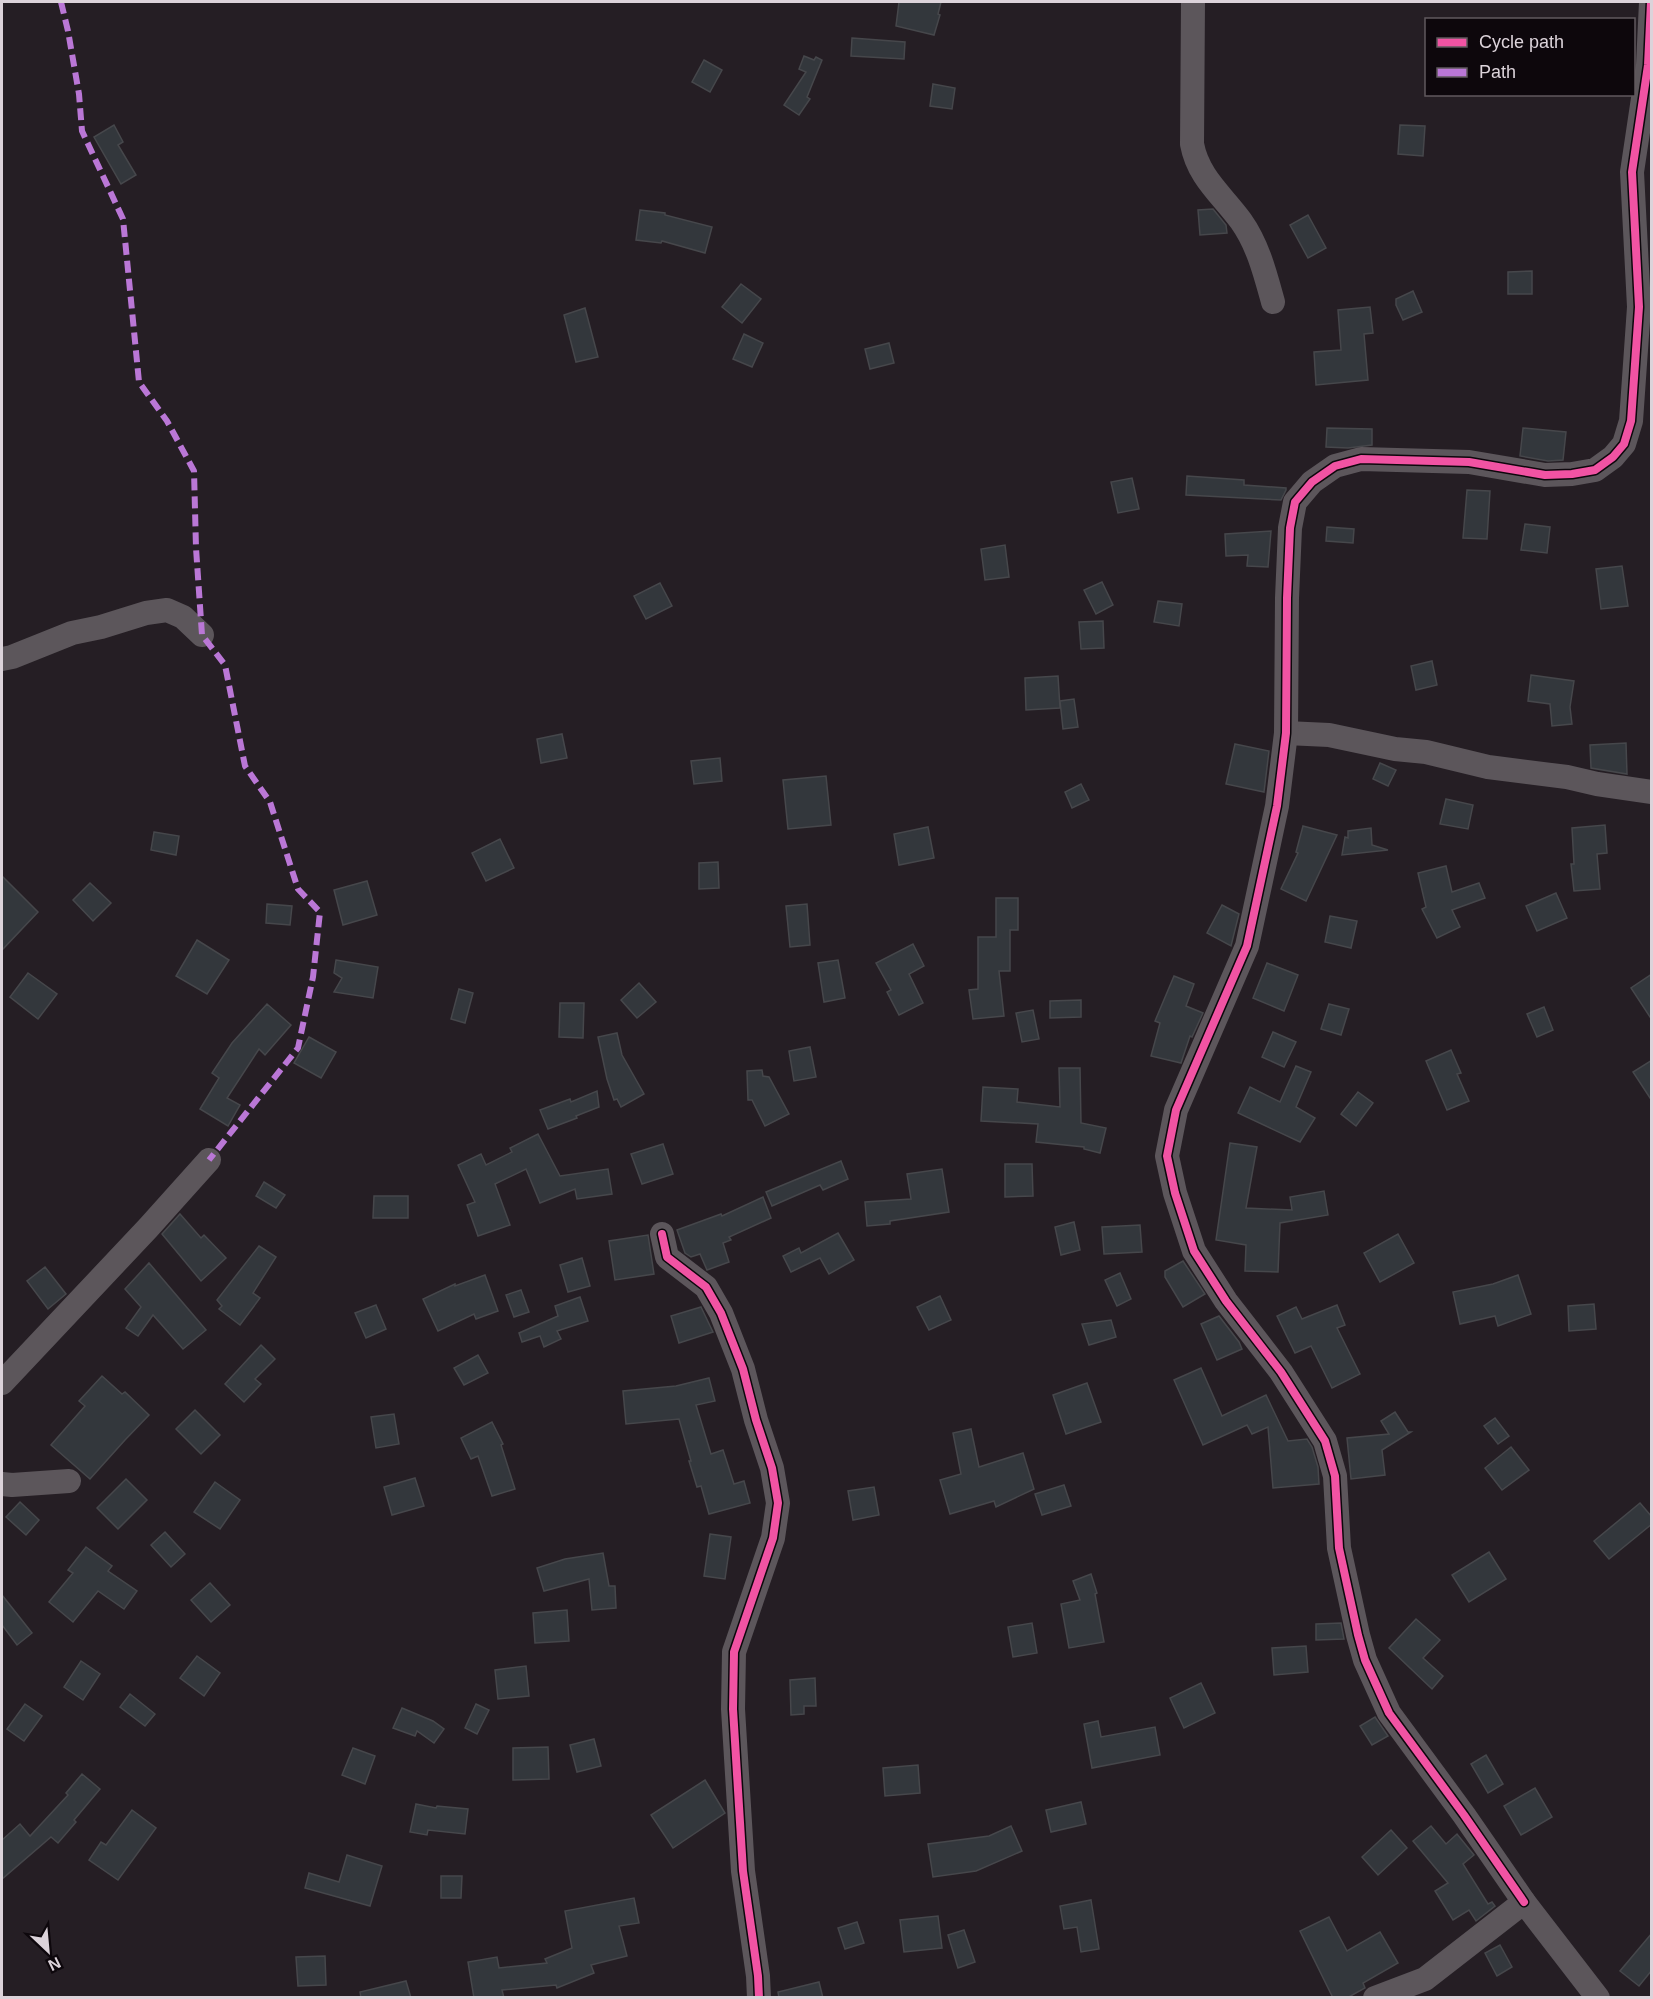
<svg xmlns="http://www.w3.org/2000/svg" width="1653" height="1999" font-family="Arial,sans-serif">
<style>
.building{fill:#33373c;stroke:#46474b;stroke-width:1.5}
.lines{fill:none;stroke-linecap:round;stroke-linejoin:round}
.minor{stroke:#5c565b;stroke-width:24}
.quiet{stroke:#ba77d6;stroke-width:6;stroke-dasharray:12 6;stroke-linecap:butt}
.cycleway-casing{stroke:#0d070c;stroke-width:11}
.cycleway{stroke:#f153a3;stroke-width:8}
</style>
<rect width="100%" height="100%" fill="#251e24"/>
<g class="building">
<polygon points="899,2 941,2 938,14 940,15 934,35 896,26"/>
<polygon points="852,38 905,42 904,59 851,56"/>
<polygon points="804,56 814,60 816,57 822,60 807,97 810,99 799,115 784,105 806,72 799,69"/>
<polygon points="704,60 722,70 710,92 692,82"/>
<polygon points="933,84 955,88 952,109 930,106"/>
<polygon points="114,125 123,142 118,145 136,175 121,184 94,137"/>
<polygon points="1400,125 1425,126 1423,156 1398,154"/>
<polygon points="1213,209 1226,225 1227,233 1200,235 1198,210"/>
<polygon points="640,210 665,213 665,215 712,227 705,253 662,241 661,243 636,240"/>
<polygon points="1308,215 1326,248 1308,258 1290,225"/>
<polygon points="1532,271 1532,294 1508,294 1508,272"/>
<polygon points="741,284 761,299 742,323 722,307"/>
<polygon points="1413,291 1422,312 1403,320 1396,305 1396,299"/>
<polygon points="1370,307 1373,333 1364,334 1368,380 1316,385 1314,352 1341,350 1338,310"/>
<polygon points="585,308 598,357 576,362 564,315"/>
<polygon points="744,334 763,343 752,367 733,359"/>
<polygon points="889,343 894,363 870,369 865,349"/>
<polygon points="1327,428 1372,429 1372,445 1348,448 1326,447"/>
<polygon points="1523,428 1566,432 1563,460 1548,461 1520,456"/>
<polygon points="1187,476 1244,480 1244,485 1286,488 1286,490 1281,500 1186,495"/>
<polygon points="1132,478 1139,509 1118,513 1111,482"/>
<polygon points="1467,490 1490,491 1487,539 1463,538"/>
<polygon points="1525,524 1550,527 1547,553 1521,550"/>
<polygon points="1327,527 1354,529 1353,543 1326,541"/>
<polygon points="1271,531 1268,567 1247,566 1248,555 1226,556 1225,534"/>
<polygon points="1005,545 1009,577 985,580 981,549"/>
<polygon points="1622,566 1628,606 1601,609 1596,569"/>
<polygon points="1102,582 1113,605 1096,614 1084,590"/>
<polygon points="660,583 672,606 646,619 634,596"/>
<polygon points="1158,601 1182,604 1179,626 1154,622"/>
<polygon points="1103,621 1104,648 1081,649 1079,622"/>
<polygon points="1432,661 1437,685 1416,690 1411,666"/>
<polygon points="1531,675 1574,681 1570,707 1572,724 1552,726 1550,704 1528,701"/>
<polygon points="1058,676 1060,708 1026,710 1025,678"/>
<polygon points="1074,699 1078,727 1063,729 1060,701"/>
<polygon points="562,734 567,758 541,763 537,739"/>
<polygon points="1626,743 1627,774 1591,768 1590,745"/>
<polygon points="1235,744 1269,751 1264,792 1226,784"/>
<polygon points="720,758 722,781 694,784 691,761"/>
<polygon points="1380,763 1396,770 1388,786 1373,779"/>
<polygon points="826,776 831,825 788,829 783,780"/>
<polygon points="1081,784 1089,800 1072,808 1065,792"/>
<polygon points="1446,799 1473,805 1468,829 1440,824"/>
<polygon points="1605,825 1607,853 1597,854 1600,889 1574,891 1571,864 1574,864 1572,828"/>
<polygon points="1303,826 1337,835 1306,901 1281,889 1298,853 1296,852"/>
<polygon points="928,827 934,858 899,865 894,834"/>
<polygon points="1371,828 1372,845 1388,850 1342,855 1345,837 1348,838 1348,831"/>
<polygon points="154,832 179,836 176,855 151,850"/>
<polygon points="500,839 514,868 486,881 472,853"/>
<polygon points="718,862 719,888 699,889 699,863"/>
<polygon points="1446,866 1452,892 1479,883 1485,898 1452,910 1460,927 1437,938 1422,909 1426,907 1418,873"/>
<polygon points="2,876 38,912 2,950"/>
<polygon points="367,881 377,915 343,925 334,890"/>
<polygon points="90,883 111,903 93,921 73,900"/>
<polygon points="1556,893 1567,918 1537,931 1526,906"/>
<polygon points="996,898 1018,898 1018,930 1010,930 1010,971 999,971 1004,1016 973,1019 969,990 978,989 978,937 996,937"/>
<polygon points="267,904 292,906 290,925 266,923"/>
<polygon points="807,904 810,945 790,947 786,906"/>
<polygon points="1222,905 1239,914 1231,946 1207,933"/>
<polygon points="1330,916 1357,921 1351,948 1325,942"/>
<polygon points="197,940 229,960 207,994 176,976"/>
<polygon points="913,944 924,966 909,974 923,1003 899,1015 887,992 891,990 876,963"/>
<polygon points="336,960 378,967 373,998 334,992 342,978 334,973"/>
<polygon points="838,960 845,998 824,1002 818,963"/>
<polygon points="1267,963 1298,975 1284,1011 1253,998"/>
<polygon points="28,973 57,994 38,1019 10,997"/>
<polygon points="1652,974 1652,1020 1631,988"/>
<polygon points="1174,976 1194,984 1186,1006 1203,1013 1192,1037 1190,1036 1181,1063 1151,1056 1160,1023 1155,1021"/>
<polygon points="639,983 656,1002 637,1018 621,1000"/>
<polygon points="459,989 473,993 465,1023 451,1019"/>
<polygon points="1081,1000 1081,1017 1050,1018 1050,1001"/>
<polygon points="560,1003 584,1003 583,1038 559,1037"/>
<polygon points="267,1004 291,1025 265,1055 259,1049 227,1098 240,1105 228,1126 200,1109 219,1078 212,1073 232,1043"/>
<polygon points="1329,1004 1349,1009 1341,1035 1321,1029"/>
<polygon points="1544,1007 1553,1030 1537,1037 1527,1014"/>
<polygon points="1033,1010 1039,1039 1022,1042 1016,1013"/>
<polygon points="1273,1032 1296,1042 1284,1067 1262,1057"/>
<polygon points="617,1033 622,1055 644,1094 621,1107 617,1099 614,1100 607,1079 598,1037"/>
<polygon points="309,1037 336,1052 321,1078 294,1063"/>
<polygon points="810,1047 816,1077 794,1081 789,1051"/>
<polygon points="1451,1050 1461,1073 1457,1074 1469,1101 1447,1110 1426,1061"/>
<polygon points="1652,1060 1652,1101 1633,1072"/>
<polygon points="1296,1066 1311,1072 1296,1107 1315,1118 1300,1142 1238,1113 1250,1087 1280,1102"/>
<polygon points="1059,1068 1080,1068 1081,1123 1106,1128 1100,1153 1084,1149 1084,1147 1036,1142 1038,1124 981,1121 983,1087 1018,1089 1017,1102 1060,1107"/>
<polygon points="762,1070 763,1076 769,1077 789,1114 765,1126 752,1100 748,1100 747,1071"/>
<polygon points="597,1091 599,1107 576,1116 577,1118 548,1129 540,1110 570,1099 571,1102"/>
<polygon points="1358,1092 1373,1103 1356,1126 1341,1114"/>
<polygon points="538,1134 560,1176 608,1169 612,1194 577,1199 575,1189 540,1203 526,1169 495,1184 510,1225 478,1236 467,1205 475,1202 458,1165 481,1154 486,1165 512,1152 510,1148"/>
<polygon points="1230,1143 1257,1147 1246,1208 1292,1210 1290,1197 1324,1191 1328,1215 1280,1223 1278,1272 1245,1271 1246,1245 1216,1240"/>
<polygon points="663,1144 673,1174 642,1184 631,1154"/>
<polygon points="841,1161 848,1179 823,1190 820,1185 772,1206 766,1192"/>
<polygon points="1005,1164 1032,1164 1033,1196 1005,1197"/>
<polygon points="942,1169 949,1212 890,1221 890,1224 867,1226 865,1202 911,1199 907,1174"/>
<polygon points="264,1182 285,1195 276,1208 256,1196"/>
<polygon points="374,1196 408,1196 408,1218 373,1218"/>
<polygon points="763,1197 771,1218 729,1237 731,1240 723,1243 729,1262 707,1270 700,1254 691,1257 685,1253 677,1230 721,1214 722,1216"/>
<polygon points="180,1214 201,1238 204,1235 226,1258 201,1281 162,1234"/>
<polygon points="1074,1222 1080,1250 1061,1255 1055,1227"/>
<polygon points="1140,1225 1142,1252 1104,1254 1102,1227"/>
<polygon points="838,1233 854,1260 829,1274 820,1258 791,1272 783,1256 799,1248 801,1253"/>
<polygon points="1398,1234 1414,1263 1380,1282 1364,1253"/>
<polygon points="648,1235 654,1274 615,1280 609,1241"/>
<polygon points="259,1246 276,1257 253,1293 260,1298 240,1325 219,1309 222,1306 217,1300"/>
<polygon points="582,1258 590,1286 568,1292 560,1265"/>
<polygon points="1183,1261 1205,1294 1183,1307 1165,1277 1165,1271"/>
<polygon points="149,1263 206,1330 183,1349 153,1315 138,1336 126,1328 141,1307 125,1289"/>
<polygon points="45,1267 66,1294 48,1309 27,1281"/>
<polygon points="1120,1273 1131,1299 1117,1306 1105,1280"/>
<polygon points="485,1275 498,1311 476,1319 474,1314 438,1331 423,1299 455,1284 455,1286"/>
<polygon points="1518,1275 1531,1314 1498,1326 1495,1316 1460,1324 1453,1292 1493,1284"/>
<polygon points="521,1290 529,1312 514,1317 506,1295"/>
<polygon points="940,1296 951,1320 929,1330 917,1307"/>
<polygon points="580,1297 588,1321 557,1331 561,1339 544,1347 540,1336 522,1342 519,1333 558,1316 555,1306"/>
<polygon points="1594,1304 1596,1329 1569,1331 1568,1306"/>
<polygon points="376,1305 386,1329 366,1338 355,1313"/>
<polygon points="1337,1305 1345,1325 1337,1328 1360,1374 1332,1388 1311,1346 1295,1353 1277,1316 1296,1307 1302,1319"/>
<polygon points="701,1307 713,1332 679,1343 671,1316"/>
<polygon points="1219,1316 1239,1342 1242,1349 1217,1360 1201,1324"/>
<polygon points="1111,1320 1116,1337 1089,1345 1082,1324"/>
<polygon points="261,1345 275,1359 255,1379 261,1384 244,1402 225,1384"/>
<polygon points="478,1355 488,1373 464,1385 454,1368"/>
<polygon points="1201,1368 1222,1416 1266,1395 1288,1441 1307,1439 1312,1447 1318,1467 1319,1484 1273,1488 1268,1427 1252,1434 1247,1425 1203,1445 1174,1380"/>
<polygon points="102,1376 122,1394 125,1392 149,1415 125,1440 90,1479 51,1445 85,1406 79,1401"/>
<polygon points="709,1378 715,1401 696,1405 711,1454 723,1450 734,1484 744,1481 750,1503 709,1514 701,1486 697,1487 689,1461 691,1461 679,1419 626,1424 623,1391 676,1386"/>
<polygon points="1087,1383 1101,1422 1066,1434 1053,1395"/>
<polygon points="195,1410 220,1435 201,1454 176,1429"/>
<polygon points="1395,1412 1408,1432 1411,1432 1382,1450 1385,1475 1351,1479 1347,1438 1389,1434 1381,1421"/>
<polygon points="394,1414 399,1444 376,1448 371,1417"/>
<polygon points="1495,1418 1509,1436 1498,1444 1484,1426"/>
<polygon points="492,1422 503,1444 501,1445 515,1489 492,1496 478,1456 471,1459 461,1438"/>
<polygon points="971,1429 979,1467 1023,1453 1034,1489 996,1507 994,1501 950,1514 940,1480 961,1474 953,1433"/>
<polygon points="1511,1447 1529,1470 1502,1490 1485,1468"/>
<polygon points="415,1478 424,1506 392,1515 384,1487"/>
<polygon points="126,1479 147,1500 118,1529 97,1508"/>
<polygon points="215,1482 240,1500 220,1529 194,1512"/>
<polygon points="1064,1485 1071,1506 1042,1515 1035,1494"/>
<polygon points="874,1487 879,1515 853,1520 848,1491"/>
<polygon points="20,1502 39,1520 26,1535 6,1517"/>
<polygon points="1640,1503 1652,1517 1652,1524 1609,1559 1594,1541"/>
<polygon points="165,1532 185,1554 171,1567 151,1545"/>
<polygon points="710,1534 731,1537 725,1579 704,1576"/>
<polygon points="86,1547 112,1566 108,1571 137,1591 124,1609 98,1591 73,1622 49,1602 73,1573 68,1570"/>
<polygon points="1489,1552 1506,1579 1469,1602 1452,1575"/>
<polygon points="603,1553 609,1586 615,1586 616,1608 592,1610 589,1579 544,1591 537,1568 565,1559"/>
<polygon points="1091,1574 1097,1593 1095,1594 1104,1642 1069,1648 1061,1604 1080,1600 1073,1581"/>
<polygon points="210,1583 230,1605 211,1622 191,1600"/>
<polygon points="2,1595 32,1633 17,1645 2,1625"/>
<polygon points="567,1610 569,1641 535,1643 533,1613"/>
<polygon points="1416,1619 1440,1640 1423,1658 1443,1676 1432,1689 1389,1648"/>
<polygon points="1032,1623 1037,1653 1013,1657 1008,1627"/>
<polygon points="1341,1623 1344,1639 1316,1640 1316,1624"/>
<polygon points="1306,1646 1308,1672 1274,1675 1272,1648"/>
<polygon points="197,1656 220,1673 204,1696 180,1678"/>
<polygon points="81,1661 100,1674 83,1700 64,1687"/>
<polygon points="526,1666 529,1696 498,1699 495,1670"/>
<polygon points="815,1678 816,1706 804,1706 804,1714 791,1715 790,1680"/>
<polygon points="1201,1683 1215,1713 1184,1728 1170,1698"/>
<polygon points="130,1694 155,1714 145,1726 120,1707"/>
<polygon points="25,1704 42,1716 24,1741 7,1729"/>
<polygon points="476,1704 489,1710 477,1734 465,1728"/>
<polygon points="402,1708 433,1721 444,1729 434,1743 417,1731 415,1736 393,1728"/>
<polygon points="1375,1717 1388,1736 1372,1745 1360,1726"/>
<polygon points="1098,1721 1101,1737 1155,1727 1160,1755 1092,1768 1084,1724"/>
<polygon points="594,1739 601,1766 577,1772 570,1745"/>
<polygon points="548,1747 549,1779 513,1780 513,1748"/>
<polygon points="353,1748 375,1756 365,1784 342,1775"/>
<polygon points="1486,1755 1503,1784 1488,1793 1471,1764"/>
<polygon points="918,1765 920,1793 885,1796 883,1768"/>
<polygon points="82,1774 100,1789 74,1820 76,1822 58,1843 51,1837 2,1879 2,1840 20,1824 30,1836 68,1795 66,1793"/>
<polygon points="705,1780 725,1813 673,1848 651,1815"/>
<polygon points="1535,1788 1552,1817 1521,1835 1504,1806"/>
<polygon points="1081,1802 1086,1824 1051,1832 1046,1810"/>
<polygon points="416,1804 436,1808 437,1806 468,1809 465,1834 428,1830 427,1835 410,1832"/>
<polygon points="132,1810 156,1828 118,1880 89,1860 101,1842 106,1845"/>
<polygon points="1011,1826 1022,1851 976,1871 933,1877 928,1844 989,1836"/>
<polygon points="1431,1826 1446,1844 1457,1834 1474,1855 1463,1864 1488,1904 1492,1902 1495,1906 1476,1921 1469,1910 1453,1920 1435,1891 1448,1883 1413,1841"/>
<polygon points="1391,1830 1407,1848 1378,1875 1362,1857"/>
<polygon points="347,1855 382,1866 370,1906 305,1888 309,1873 339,1882"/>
<polygon points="441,1876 462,1876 461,1898 441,1898"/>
<polygon points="634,1898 639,1923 619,1926 627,1956 591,1965 594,1973 557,1988 556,1985 502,1990 504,1998 474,1998 468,1962 497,1957 499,1968 547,1963 545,1959 572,1948 565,1911"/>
<polygon points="1091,1900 1099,1949 1081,1952 1077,1927 1064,1929 1060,1906"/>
<polygon points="938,1916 942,1948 904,1952 900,1920"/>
<polygon points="1329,1917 1347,1951 1380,1932 1398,1963 1363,1983 1365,1988 1347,1998 1333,1998 1300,1931"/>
<polygon points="857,1922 864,1943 845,1949 838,1928"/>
<polygon points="964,1930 975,1962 958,1968 948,1935"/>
<polygon points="1652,1933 1652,1970 1639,1986 1620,1971"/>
<polygon points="1500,1945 1512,1967 1497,1976 1485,1953"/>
<polygon points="325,1956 326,1985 298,1986 296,1957"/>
<polygon points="406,1981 411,1998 361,1998 360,1992"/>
<polygon points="819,1982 823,1998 779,1998 778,1992"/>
</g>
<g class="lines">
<g class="minor">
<path d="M1193,2L1192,144C1198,177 1222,195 1241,221C1258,245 1265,273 1273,302"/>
<polyline points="2,659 12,657 72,633 101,627 146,613 167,610 183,617 202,635"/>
<polyline points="1286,733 1329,735 1395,749 1426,752 1488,767 1567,777 1597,784 1652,792"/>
<polyline points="662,1234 667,1257 706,1287 721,1313 743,1369 756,1420 772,1468 778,1503 773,1538 734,1652 733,1709 743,1871 758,1976 759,1998"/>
<polyline points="2,1383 148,1228 209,1160"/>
<polyline points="2,1484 12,1485 69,1481"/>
<polyline points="1524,1902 1464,1815 1389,1713 1365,1660 1358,1635 1339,1548 1335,1476 1325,1441 1281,1372 1226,1301 1194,1251 1175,1193 1167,1156 1176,1110 1247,946 1277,806 1286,733 1287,598 1290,528 1295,502 1312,482 1335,466 1361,459 1469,462 1545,475 1572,474 1595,470 1613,457 1624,444 1631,421 1639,307 1632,172 1648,65 1651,2"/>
<polyline points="1375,1998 1425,1979 1524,1902 1598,1998"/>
</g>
<polyline class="quiet" points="61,2 68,31 79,94 82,131 123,219 139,382 167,421 194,471 196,548 202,635 225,665 245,766 270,802 298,889 320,912 313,977 298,1048 209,1160"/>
<defs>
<g id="cycleway">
<polyline points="662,1234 667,1257 706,1287 721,1313 743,1369 756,1420 772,1468 778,1503 773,1538 734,1652 733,1709 743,1871 758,1976 759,1998"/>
<polyline points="1524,1902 1464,1815 1389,1713 1365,1660 1358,1635 1339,1548 1335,1476 1325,1441 1281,1372 1226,1301 1194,1251 1175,1193 1167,1156 1176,1110 1247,946 1277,806 1286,733 1287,598 1290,528 1295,502 1312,482 1335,466 1361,459 1469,462 1545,475 1572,474 1595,470 1613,457 1624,444 1631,421 1639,307 1632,172 1648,65 1651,2"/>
</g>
</defs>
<use href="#cycleway" class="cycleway-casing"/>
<use href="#cycleway" class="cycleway"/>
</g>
<rect width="1653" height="1999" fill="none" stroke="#dcd3da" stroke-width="6"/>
<rect x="1425" y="18" width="210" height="78" fill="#0d070c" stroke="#60595e" stroke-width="1.5"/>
<rect x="1437" y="38" width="30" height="9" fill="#f153a3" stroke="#60595e" stroke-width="1.5"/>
<text x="1479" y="48" font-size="18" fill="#dcd3da">Cycle path</text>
<rect x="1437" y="68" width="30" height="9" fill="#ba77d6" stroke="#60595e" stroke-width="1.5"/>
<text x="1479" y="78" font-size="18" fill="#dcd3da">Path</text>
<g transform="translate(48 1951) rotate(154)" stroke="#0d070c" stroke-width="4.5" paint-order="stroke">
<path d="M0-4.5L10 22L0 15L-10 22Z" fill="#dcd3da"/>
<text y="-9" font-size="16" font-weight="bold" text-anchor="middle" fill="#dcd3da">N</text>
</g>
</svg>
